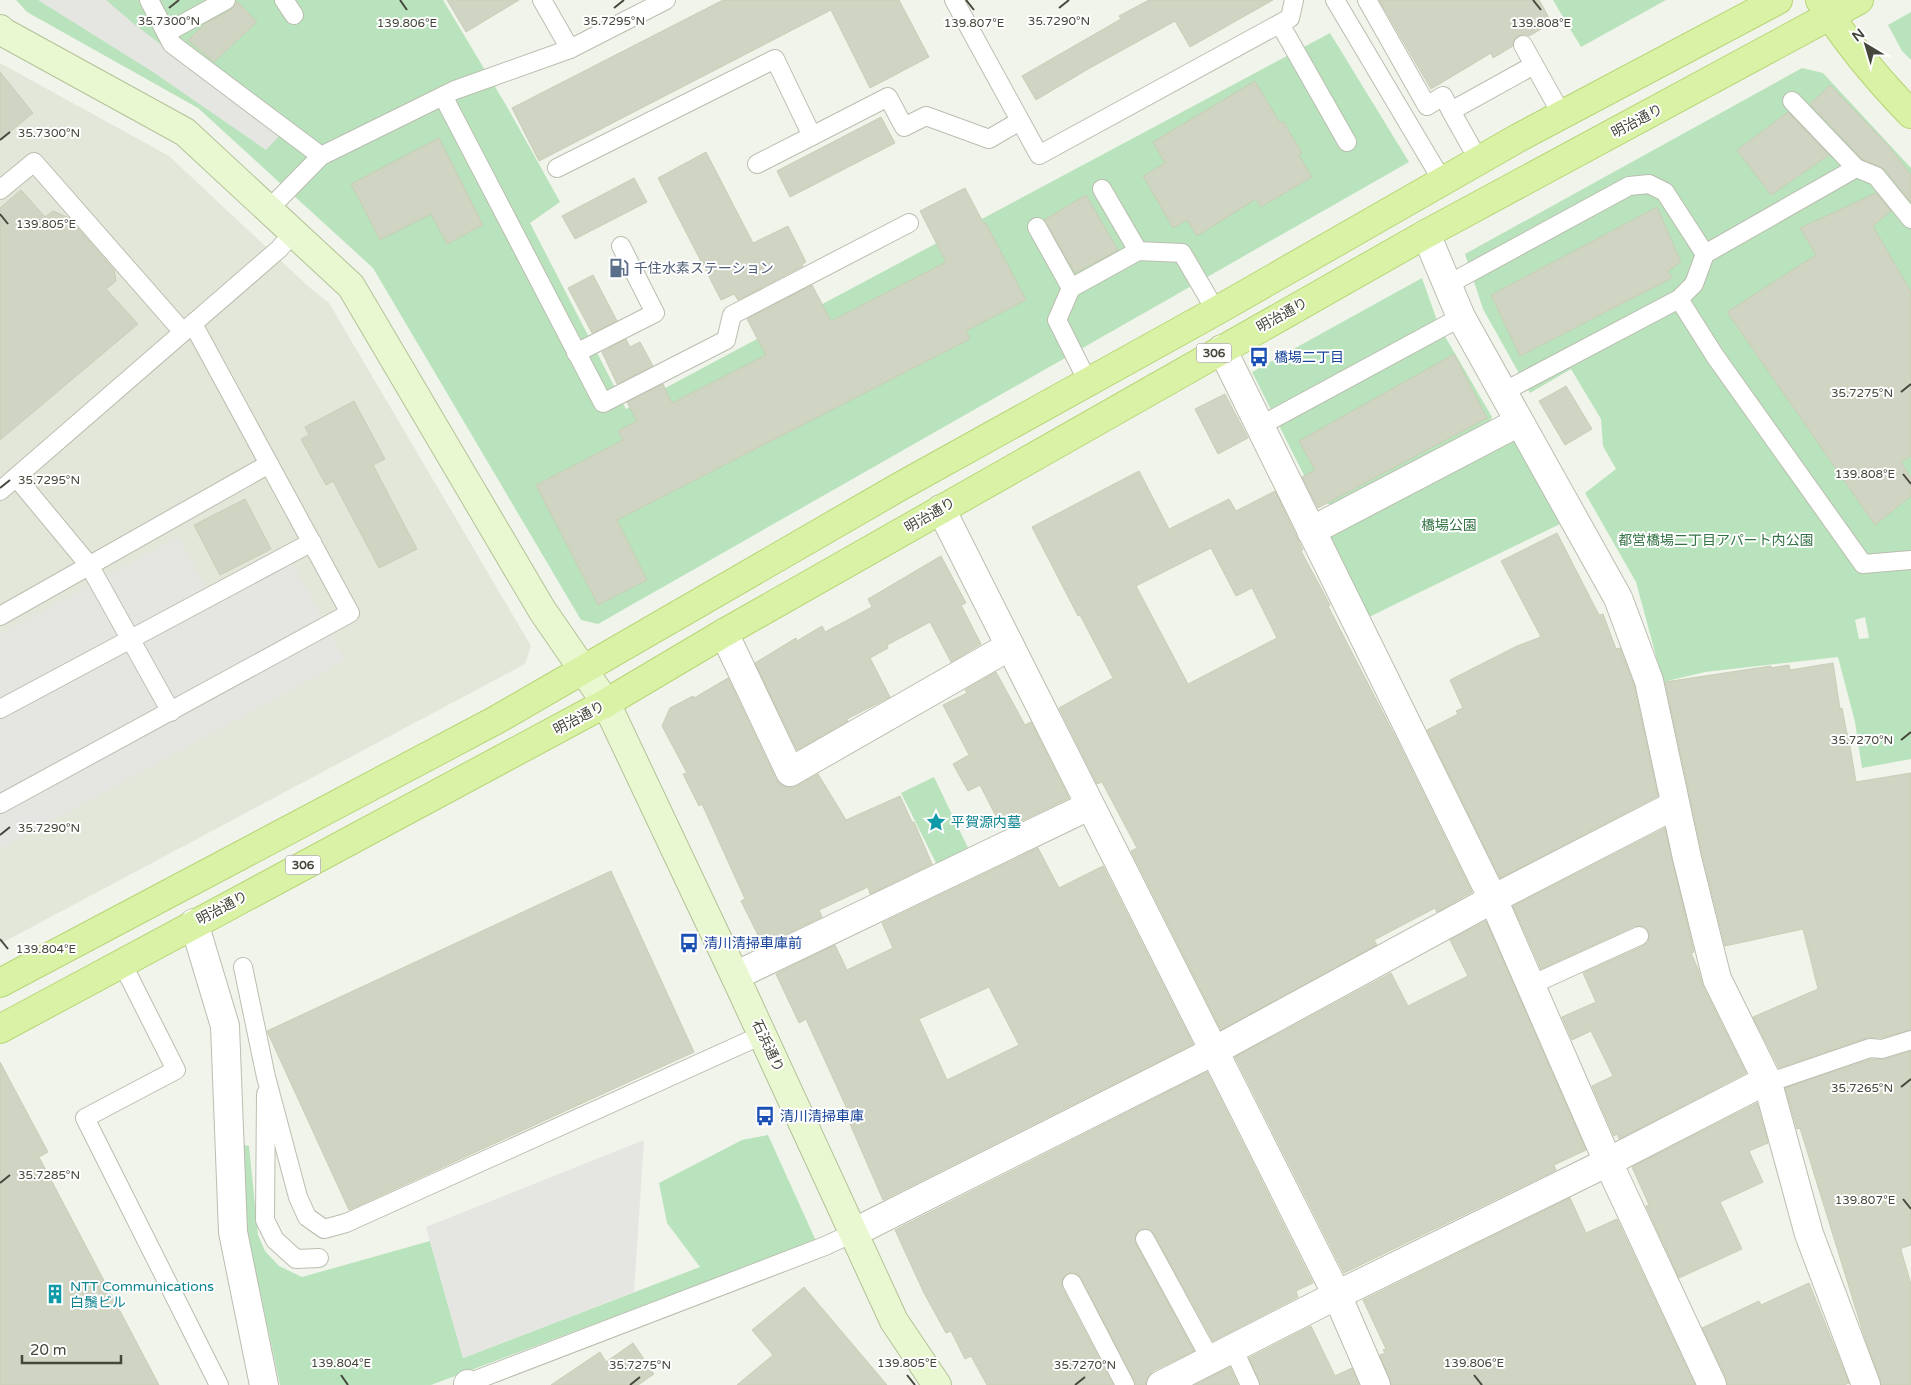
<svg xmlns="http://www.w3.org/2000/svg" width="1911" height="1385" font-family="'Varela Round','Noto Sans JP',sans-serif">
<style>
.residential{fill:#e3e7da}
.green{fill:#b9e3bc;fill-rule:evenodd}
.parking{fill:#e5e6e2}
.building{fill:#d0d4c2;stroke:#c8ceb6;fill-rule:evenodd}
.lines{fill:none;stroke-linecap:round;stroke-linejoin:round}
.lane-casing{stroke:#babeaf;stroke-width:20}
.street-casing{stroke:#babeaf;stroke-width:30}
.secondary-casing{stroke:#b3c297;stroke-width:30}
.primary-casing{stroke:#b8d677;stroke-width:30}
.lane{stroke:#fff;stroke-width:18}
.street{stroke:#fff;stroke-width:28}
.secondary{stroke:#e9f8d0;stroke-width:28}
.primary{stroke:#d9f2a5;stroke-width:28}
.ticks{fill:none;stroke:#44473a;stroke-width:2}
.labels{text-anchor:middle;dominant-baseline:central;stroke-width:4;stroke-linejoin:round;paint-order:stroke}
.shield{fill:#fff;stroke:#7c7e75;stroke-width:1}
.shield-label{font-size:12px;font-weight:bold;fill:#44473a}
.street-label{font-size:14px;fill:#44473a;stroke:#fff}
.service-label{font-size:14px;fill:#4e5e75;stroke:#fff;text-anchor:start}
.transit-label{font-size:14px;fill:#164399;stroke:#fff;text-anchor:start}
.park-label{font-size:14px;fill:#337243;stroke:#fff}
.culture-label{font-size:14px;fill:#0d838f;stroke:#fff;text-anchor:start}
.ticks-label{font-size:12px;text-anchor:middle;fill:#44473a;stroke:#fff;stroke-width:4;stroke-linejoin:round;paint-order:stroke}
</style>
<rect width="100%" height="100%" fill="#f1f4eb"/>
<polygon class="residential" points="0,63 169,156 309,287 329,303 531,646 525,664 0,944"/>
<g class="green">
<polygon points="16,0 443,0 506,105 560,202 530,223 626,409 1330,33 1409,162 598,624 581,620 373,268 198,108 27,12"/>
<polygon points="1553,0 1666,0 1581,47"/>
<polygon points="1911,12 1911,60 1902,51 1888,25"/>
<path d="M1802,68L1823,73L1911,168V759L1862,768L1855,722L1838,657L1705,672L1663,682L1636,582L1585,493L1616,469L1603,446L1601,419L1571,369L1530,393L1483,309L1465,254ZM1865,617L1869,638L1859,639L1855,620Z"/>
<polygon points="1422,278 1439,326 1492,417 1489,423 1331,505 1316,499 1252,372"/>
<polygon points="1518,438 1564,522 1369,617 1326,532"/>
<polygon points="934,777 970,852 938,867 901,793"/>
<polygon points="768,1135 816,1241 431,1385 280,1385 246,1227 244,1145 249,1146 258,1235 265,1251 279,1266 302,1277 430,1241 463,1358 700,1267 667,1223 659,1183 742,1140"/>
</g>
<g class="parking">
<polygon points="38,0 106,0 134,24 280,135 266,150 153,72"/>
<polygon points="178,537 206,588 283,546 345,660 0,849 0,635"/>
<polygon points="644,1140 634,1292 463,1358 426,1227"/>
</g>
<g class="building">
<polygon points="447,0 519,0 466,32"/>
<polygon points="723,0 899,0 929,57 870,88 831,10 539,161 512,108"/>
<polygon points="1149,0 1273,0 1190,47 1175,21 1088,69 1036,100 1022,76 1121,19 1119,16"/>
<polygon points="1379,0 1539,0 1552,23 1529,36 1524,34 1518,36 1514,40 1513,46 1493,58 1491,53 1431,89"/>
<polygon points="237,1 257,22 214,62 188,40 206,23 232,9"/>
<polygon points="0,72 33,113 0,140"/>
<polygon points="1255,81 1280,123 1283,121 1302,153 1299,155 1312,177 1261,207 1256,199 1197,236 1187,220 1173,228 1143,176 1165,163 1153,142"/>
<polygon points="1830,85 1888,145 1911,175 1911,202 1884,169 1862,159 1810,104"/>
<polygon points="1788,112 1829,155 1771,195 1737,150"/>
<polygon points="881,117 895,143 790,197 777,171"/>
<polygon points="439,138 483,225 447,244 431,214 380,240 351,184"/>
<polygon points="706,152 753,243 788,226 806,262 802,264 803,266 738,300 734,294 721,300 658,178"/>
<polygon points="634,178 647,202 575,239 562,216"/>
<polygon points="965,188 984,224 986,223 1026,300 966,331 970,339 617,520 647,580 598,605 536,485 623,440 618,431 637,421 627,402 663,384 672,403 766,355 747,319 812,285 831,321 946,262 920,211"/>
<polygon points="21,190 45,217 53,211 69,218 114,270 116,281 106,289 138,324 0,440 0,208"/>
<polygon points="1876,193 1891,211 1873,226 1911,292 1911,456 1901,462 1911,478 1911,496 1875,525 1727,312 1816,255 1800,228"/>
<polygon points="1086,195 1118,250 1075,273 1044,220"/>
<polygon points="1657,207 1681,262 1668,271 1672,278 1520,356 1491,295"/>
<polygon points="593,275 617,321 592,333 568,288"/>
<polygon points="626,339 630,347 640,342 653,366 617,384 602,352"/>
<polygon points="1454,354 1487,418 1318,508 1302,477 1315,470 1299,441"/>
<polygon points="1566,386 1592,429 1565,445 1539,401"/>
<polygon points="1225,394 1248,438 1218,454 1195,409"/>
<polygon points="354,401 385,459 373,465 417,549 379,568 333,481 326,485 301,439 309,435 305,427"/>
<path d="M1139,471L1169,529L1229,499L1236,511L1275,491L1303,550L1301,551L1330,605L1328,606L1399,744L1472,892L1437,912L1435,908L1374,940L1377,945L1221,1030L1131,851L1137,848L1102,782L1097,784L1059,708L1113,678L1080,615L1078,616L1032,527ZM1211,548L1236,596L1252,588L1277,638L1188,684L1136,586Z"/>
<polygon points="245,499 271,549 220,575 194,525"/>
<polygon points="1557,533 1599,615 1603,614 1616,649 1620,648 1634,685 1658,796 1500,878 1427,730 1458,714 1456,711 1463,708 1450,680 1517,646 1541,637 1501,561"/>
<polygon points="941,556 966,603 961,605 981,644 951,662 930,622 887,645 888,648 870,658 890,697 847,719 848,721 797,750 755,663 796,638 797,641 822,626 825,632 872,607 868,599"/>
<polygon points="1833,663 1840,709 1842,708 1847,734 1848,734 1856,782 1911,773 1911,1030 1881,1038 1867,1038 1779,1068 1753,1017 1818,989 1803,929 1725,946 1702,854 1665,682 1771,666 1771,668 1789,665 1790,670"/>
<polygon points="996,672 1025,725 1031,722 1069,798 1003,830 980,785 968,791 953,764 969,755 943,705 967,693 965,690"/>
<polygon points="728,678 776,779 781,785 789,788 797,786 818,774 846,820 900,796 912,822 914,822 932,864 870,894 868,887 819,910 822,917 763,945 741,901 745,899 702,804 699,806 683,774 687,773 662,726 670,708 693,696 694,698"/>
<polygon points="1665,828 1694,952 1691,953 1698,969 1703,986 1746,1073 1619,1139 1617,1134 1614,1136 1592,1086 1613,1076 1591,1031 1572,1040 1562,1017 1596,1002 1583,973 1643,946 1648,942 1649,932 1645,927 1635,926 1541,969 1513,906"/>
<path d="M1038,848L1059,888L1103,866L1193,1044L883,1200L850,1124L853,1122L806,1019L799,1023L776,974L835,945L847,970L893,948L882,923ZM989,987L1019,1045L947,1080L919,1019Z"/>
<polygon points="611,871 694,1052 349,1210 267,1031"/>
<polygon points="1486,921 1586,1150 1554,1165 1556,1170 1344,1273 1235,1057 1391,973 1408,1006 1468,976 1450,940"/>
<polygon points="1911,1051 1911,1245 1902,1248 1901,1250 1911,1284 1911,1385 1881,1385 1862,1329 1800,1128 1797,1129 1785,1088 1871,1059 1885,1059"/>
<polygon points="0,1062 48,1152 39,1157 159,1385 0,1385"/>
<polygon points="1207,1072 1313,1283 1296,1291 1298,1297 1213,1341 1154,1234 1150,1230 1140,1230 1136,1234 1136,1244 1194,1351 1153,1371 1148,1377 1146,1385 1136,1385 1081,1278 1077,1274 1072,1272 1067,1274 1063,1278 1062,1287 1113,1385 987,1385 971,1356 965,1359 951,1331 946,1333 924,1293 895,1230"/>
<polygon points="1757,1103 1768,1143 1749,1151 1763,1182 1720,1202 1742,1249 1679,1278 1646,1206 1649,1205 1632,1167"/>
<polygon points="1570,1198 1586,1233 1617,1219 1695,1385 1391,1385 1380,1355 1385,1353 1383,1350 1386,1349 1363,1300"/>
<polygon points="1809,1283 1849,1383 1844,1385 1727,1385 1726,1378 1702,1328 1759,1301 1761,1305"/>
<polygon points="804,1287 887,1385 737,1385 773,1355 752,1330"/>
<polygon points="1311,1326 1335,1376 1352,1368 1359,1385 1260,1385 1249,1358"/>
<polygon points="633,1343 654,1374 638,1385 551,1385 600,1352 606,1362"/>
<polygon points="1230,1367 1238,1385 1195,1385"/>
</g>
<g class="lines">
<defs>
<g id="lane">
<polyline points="149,0 172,44 321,156"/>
<polyline points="284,0 294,15"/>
<polyline points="954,0 1039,155 1290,18 1294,0"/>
<polyline points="1335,0 1443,182"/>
<polyline points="1367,0 1427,106 1443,96 1451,111"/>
<polyline points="1280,24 1347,142"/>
<polyline points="166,33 226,0"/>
<polyline points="1523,45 1562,115"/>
<polyline points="570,49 666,0"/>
<polyline points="443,96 603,403 726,340 732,315 909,223"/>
<polyline points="1792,101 1856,168"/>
<polyline points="1479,161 1451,111 1534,65"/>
<polyline points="757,164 812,136"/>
<polyline points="557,168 775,59 812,136 888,97 904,127 926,116 989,139 1020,121"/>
<polyline points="1102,189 1138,251"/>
<polyline points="0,190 34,162 183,332"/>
<polyline points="268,210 321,156 455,90 570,49 542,0"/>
<polyline points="1037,227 1071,288"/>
<polyline points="1447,285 1629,186 1649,184 1665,192 1705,254"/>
<polyline points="1679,299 1715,356 1863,564 1911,560"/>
<polyline points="576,353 655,313 621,246"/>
<polyline points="1088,382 1057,320 1071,288 1138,251 1182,253 1216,311"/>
<polyline points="1503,392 1679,299 1694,284 1705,254 1856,168 1876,176 1911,219"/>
<polyline points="1260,426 1461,317"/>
<polyline points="16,477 89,565 171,712"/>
<polyline points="0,491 279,249 293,233"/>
<polyline points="0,616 269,464"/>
<polyline points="0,709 312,542"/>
<polyline points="0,804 350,613 193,324"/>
<polyline points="122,963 176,1070 85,1118 219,1385"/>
<polyline points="243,967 266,1077 298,1197 307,1217 324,1229 346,1223 762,1035"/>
<polyline points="1531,985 1639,936"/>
<polyline points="1768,1083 1870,1048 1882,1049 1911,1040"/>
<polyline points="266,1094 265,1220 275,1240 296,1259 319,1258"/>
<polyline points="1145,1239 1211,1360"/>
<polyline points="1072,1283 1125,1385"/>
<polyline points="1233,1348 1250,1385"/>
<polyline points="463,1385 825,1246 853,1233"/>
</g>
<g id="street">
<polyline points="1426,234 1461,317 1618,598 1649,681 1687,858 1717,979 1767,1080 1809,1234 1866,1385"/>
<polyline points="1222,349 1493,899 1608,1162 1712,1385"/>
<polyline points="941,509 1337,1295 1376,1385"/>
<polyline points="1311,531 1519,422"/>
<polyline points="724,633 790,772 1010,646"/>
<polyline points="194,923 225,1026 233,1232 264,1385"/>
<polyline points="735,976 1089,806"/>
<polyline points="853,1233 1214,1051 1493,899 1675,805"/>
<polyline points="468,1384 468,1385"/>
<polyline points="1161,1385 1337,1295 1608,1162 1767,1080"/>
</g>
<polyline id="secondary" points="0,29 3,32 185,132 351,286 542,610 606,703 735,976 894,1321 937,1385"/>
<g id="primary">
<path d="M1820,0C1846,42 1877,79 1911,114"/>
<polyline points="0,983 496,720 899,487 1216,311 1518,138 1778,0"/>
<polyline points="0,1029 606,703 724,633 1426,234 1859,0"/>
</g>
</defs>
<use href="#lane" class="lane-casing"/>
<use href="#street" class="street-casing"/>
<use href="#secondary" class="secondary-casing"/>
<use href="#primary" class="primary-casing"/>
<use href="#lane" class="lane"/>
<use href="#street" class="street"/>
<use href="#secondary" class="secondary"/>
<use href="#primary" class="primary"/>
</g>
<path class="ticks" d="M400,0L407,10M966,0L974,10M1533,0L1541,10M169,8L179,0M614,8L624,0M1059,8L1069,0M0,140L10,132M0,214L8,224M1901,392L1911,384M1903,474L1911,484M0,488L10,480M1901,740L1911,732M0,835L10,827M0,939L8,949M1901,1087L1911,1079M0,1183L10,1175M1903,1199L1911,1209M341,1375L348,1385M907,1375L915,1385M1474,1375L1482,1385M630,1385L640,1377M1075,1385L1085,1377"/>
<defs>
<symbol id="fuel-bare" viewBox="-9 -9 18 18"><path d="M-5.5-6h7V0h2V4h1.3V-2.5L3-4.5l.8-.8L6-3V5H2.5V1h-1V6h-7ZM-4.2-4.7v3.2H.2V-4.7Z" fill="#5c6f8a" stroke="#fff" stroke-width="2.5" paint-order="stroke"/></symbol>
<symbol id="bus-bare" viewBox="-9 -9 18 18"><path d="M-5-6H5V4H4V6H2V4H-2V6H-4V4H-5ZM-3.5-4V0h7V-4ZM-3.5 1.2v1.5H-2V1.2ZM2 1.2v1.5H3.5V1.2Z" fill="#1a4fb4" stroke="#fff" stroke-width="2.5" paint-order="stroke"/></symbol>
<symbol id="sight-bare" viewBox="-9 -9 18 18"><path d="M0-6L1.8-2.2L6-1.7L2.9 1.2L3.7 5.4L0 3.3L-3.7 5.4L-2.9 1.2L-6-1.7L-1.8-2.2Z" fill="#0f9aa8" stroke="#fff" stroke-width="2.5" paint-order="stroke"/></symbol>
<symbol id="building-bare" viewBox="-9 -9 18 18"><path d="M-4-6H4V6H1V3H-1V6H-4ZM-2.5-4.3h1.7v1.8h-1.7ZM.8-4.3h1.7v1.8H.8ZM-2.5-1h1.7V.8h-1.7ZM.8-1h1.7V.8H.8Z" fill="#0f9aa8" stroke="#fff" stroke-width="2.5" paint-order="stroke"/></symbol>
</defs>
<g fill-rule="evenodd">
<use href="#fuel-bare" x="605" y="254" width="28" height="28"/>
<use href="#bus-bare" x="1245" y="343" width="28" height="28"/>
<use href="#sight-bare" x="922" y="808" width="28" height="28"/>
<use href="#bus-bare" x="675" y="929" width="28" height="28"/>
<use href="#bus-bare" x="751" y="1102" width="28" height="28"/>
<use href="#building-bare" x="41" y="1280" width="28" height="28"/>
</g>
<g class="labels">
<g class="shield">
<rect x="1196.5" y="343.5" width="35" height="19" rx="4"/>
<rect x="285.5" y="855.5" width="35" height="19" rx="4"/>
</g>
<g class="shield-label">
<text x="1214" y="353">306</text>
<text x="303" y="865">306</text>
</g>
<g class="street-label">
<text transform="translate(1637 121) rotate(-28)">明治通り</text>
<text transform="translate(1282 315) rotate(-29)">明治通り</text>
<text transform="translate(930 515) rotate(-30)">明治通り</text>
<text transform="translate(579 718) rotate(-28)">明治通り</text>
<text transform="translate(222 908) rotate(-28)">明治通り</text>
<text transform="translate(768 1046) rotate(65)">石浜通り</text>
</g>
<g class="service-label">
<text x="634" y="268">千住水素ステーション</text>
</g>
<g class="transit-label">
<text x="1274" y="357">橋場二丁目</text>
<text x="704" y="943">清川清掃車庫前</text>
<text x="780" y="1116">清川清掃車庫</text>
</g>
<g class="park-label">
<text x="1449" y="525">橋場公園</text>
<text x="1716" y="540">都営橋場二丁目アパート内公園</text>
</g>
<g class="culture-label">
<text x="951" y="822">平賀源内墓</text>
<text x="70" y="1286">NTT Communications<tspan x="70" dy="16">白鬚ビル</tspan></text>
</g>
</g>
<g class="ticks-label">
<text x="169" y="25">35.7300°N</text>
<text x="614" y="25">35.7295°N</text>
<text x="1059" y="25">35.7290°N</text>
<text x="407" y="27">139.806°E</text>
<text x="974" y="27">139.807°E</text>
<text x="1541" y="27">139.808°E</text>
<text x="49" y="137">35.7300°N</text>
<text x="46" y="228">139.805°E</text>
<text x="1862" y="397">35.7275°N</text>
<text x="1865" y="478">139.808°E</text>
<text x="49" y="484">35.7295°N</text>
<text x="1862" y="744">35.7270°N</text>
<text x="49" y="832">35.7290°N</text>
<text x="46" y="953">139.804°E</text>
<text x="1862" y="1092">35.7265°N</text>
<text x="49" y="1179">35.7285°N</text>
<text x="1865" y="1204">139.807°E</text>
<text x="341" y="1367">139.804°E</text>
<text x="907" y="1367">139.805°E</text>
<text x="1474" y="1367">139.806°E</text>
<text x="640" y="1369">35.7275°N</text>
<text x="1085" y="1369">35.7270°N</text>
</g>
<g transform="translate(1866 45) rotate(322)" stroke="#ffffff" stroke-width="4" paint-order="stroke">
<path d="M0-4L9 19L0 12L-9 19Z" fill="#44473a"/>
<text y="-8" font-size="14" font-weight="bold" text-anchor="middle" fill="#44473a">N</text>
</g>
<path d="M22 1355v8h99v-8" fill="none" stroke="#44473a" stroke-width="2.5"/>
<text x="30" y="1355" font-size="15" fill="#44473a" stroke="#ffffff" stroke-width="4" paint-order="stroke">20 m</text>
</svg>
